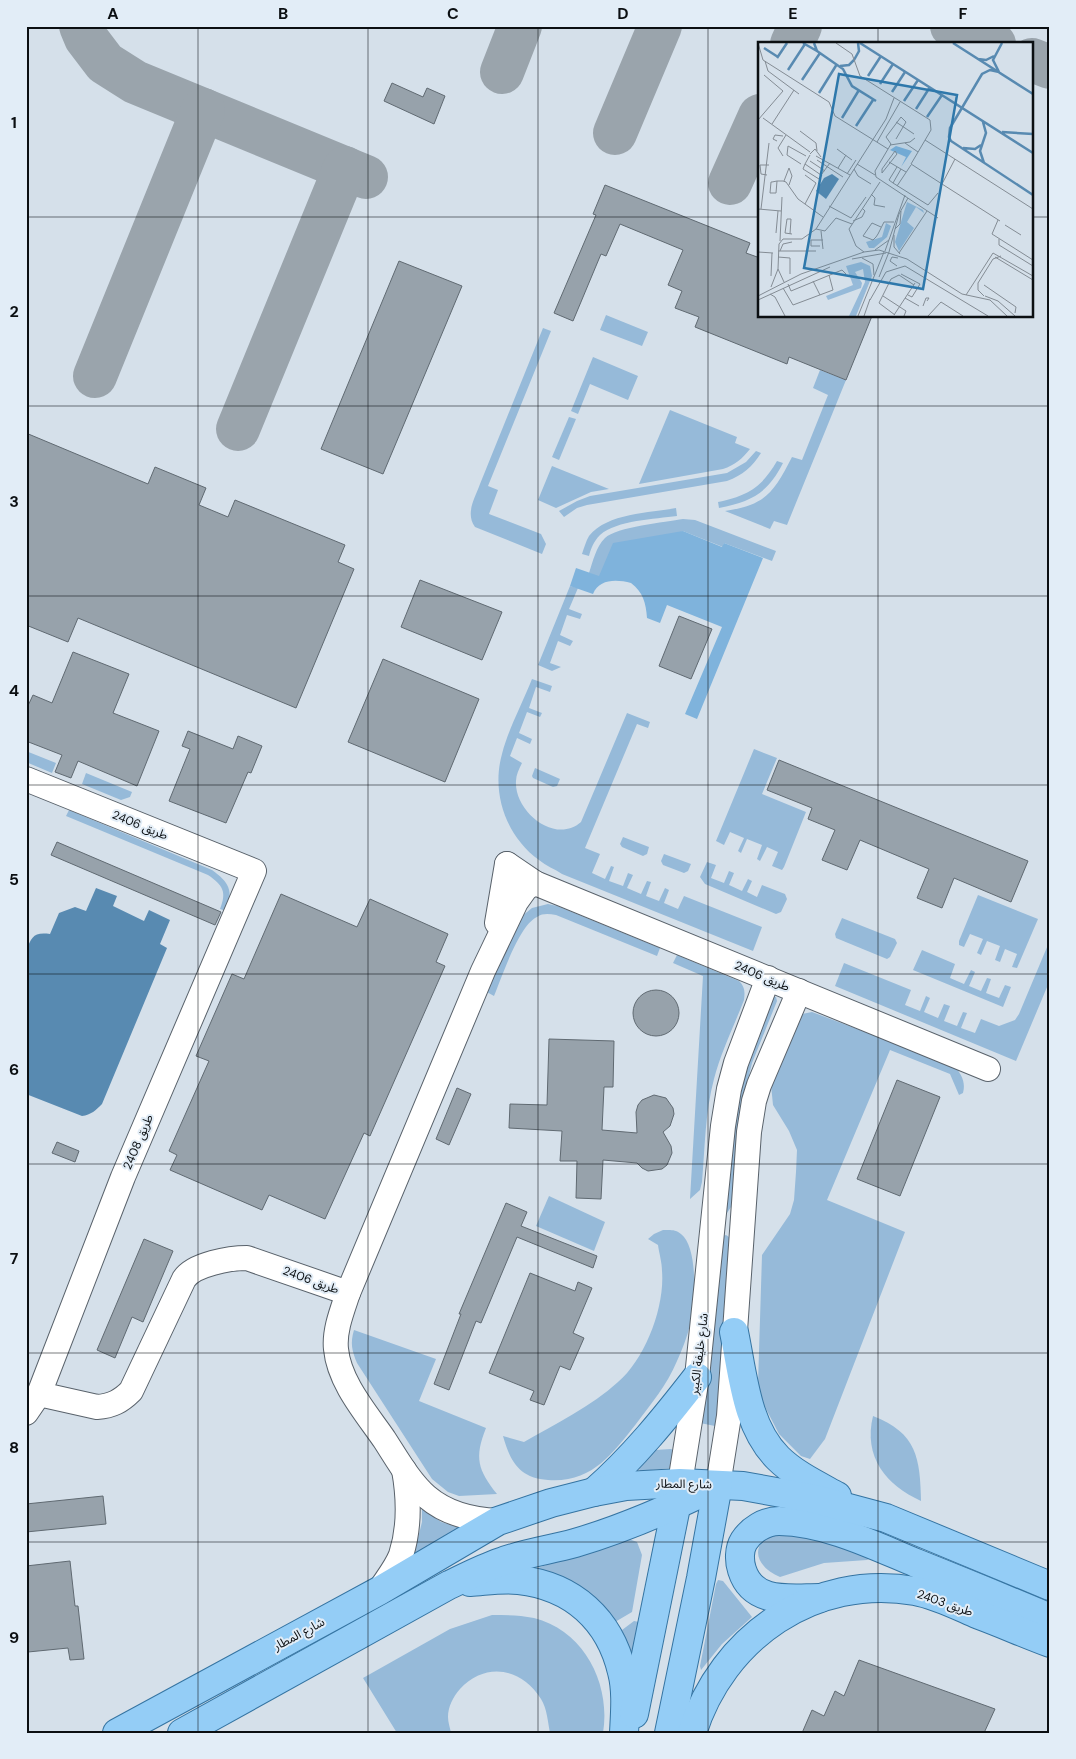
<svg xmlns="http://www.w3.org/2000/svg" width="1076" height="1759" font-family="'DM Sans','Noto Sans Arabic',sans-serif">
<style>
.green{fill:#96bad9}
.forest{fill:#7fb3dc}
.water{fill:#588ab1}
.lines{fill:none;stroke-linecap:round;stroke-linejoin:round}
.taxiway{stroke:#9aa4ac;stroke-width:44}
.building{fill:#97a2ab;stroke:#606a72}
.minor-casing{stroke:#59626b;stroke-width:26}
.major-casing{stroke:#3574a2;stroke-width:30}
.minor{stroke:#fff;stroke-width:24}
.major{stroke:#94cdf6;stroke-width:28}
.grid{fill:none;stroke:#0b0f12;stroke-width:1;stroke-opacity:0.55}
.labels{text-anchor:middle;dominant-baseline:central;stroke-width:4;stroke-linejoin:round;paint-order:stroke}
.street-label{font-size:12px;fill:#0b0f12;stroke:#e2edf7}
.inset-river{fill:none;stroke:#588ab1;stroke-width:2.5}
.inset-road{fill:none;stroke:#848c94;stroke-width:1}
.view{fill:#2e78ab;fill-opacity:0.15;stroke:#2e78ab;stroke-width:2.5}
.inset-edge{fill:none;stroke:#0b0f12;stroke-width:2.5}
.neatline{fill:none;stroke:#0b0f12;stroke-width:2}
.grid-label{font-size:16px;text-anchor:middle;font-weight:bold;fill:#0b0f12}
</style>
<rect width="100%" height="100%" fill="#d5e0ea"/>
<g class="green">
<polygon points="606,315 648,332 642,346 600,330"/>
<path d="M543,328L551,331L488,486L498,490L489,514L541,534L546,544L542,554L475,527C465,513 475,498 480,484Z"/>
<polygon points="593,357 638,376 628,400 590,384 578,414 571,411"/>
<path d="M820,370L846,380L787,525L774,521L770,529L725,511C766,505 774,492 792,457L802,460L828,395L813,388Z"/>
<path d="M670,410L737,437L735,443L750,449C742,459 735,465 723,469L639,484Z"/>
<polygon points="569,417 576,419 559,460 552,457"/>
<path d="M756,451L761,453C752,467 743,475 727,481L587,505L577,508L564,517L559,511L577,501L590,496L727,473L746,462Z"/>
<path d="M777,461L783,463C767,494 752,501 719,508L718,502C749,495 761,488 777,461Z"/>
<polygon points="552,466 609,489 591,492 556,508 538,500"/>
<path d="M676,508L677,516C655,519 617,520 600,535C594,541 591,548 589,556L582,554C584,548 586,541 589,536C607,513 650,513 676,508Z"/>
<path d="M683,519L695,520L776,551L772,561L724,543L723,547L683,531L599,577L589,573C593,561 596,547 605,538C616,527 666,522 683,519Z"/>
<polygon points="570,586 578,588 569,609 582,614 580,619 567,615 560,635 573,641 570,646 558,641 550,663 561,667 552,671 538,665"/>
<path d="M532,679L552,686L550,692L536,687L529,708L542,713L540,717L527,712L519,733L532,739L530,744L517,738L510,756L522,763C519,769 516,775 516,781C514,811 555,845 581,822L627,713L650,722L648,728L637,724L585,848L600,854L592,873L605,879L611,866L614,867L609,881L623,886L628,873L633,875L627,888L641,894L647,881L651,882L646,896L659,901L665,888L669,890L664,903L678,909L684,896L762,927L753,951L562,874C555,869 546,866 539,860C506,836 491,793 502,754C508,730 523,702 532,679Z"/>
<polygon points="754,749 777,758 762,794 806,812 784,867 782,870 772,866 778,852 767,847 760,861 757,859 762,845 747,839 741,853 738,851 744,838 730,832 724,845 716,841"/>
<polygon points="26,751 56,763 52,773 26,762"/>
<polygon points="535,768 560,779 557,786 553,787 533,778 532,776"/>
<polygon points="86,773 132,792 130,797 121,800 82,784"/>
<path d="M69,810L212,870C229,882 234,891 226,911L220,909C227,892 223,885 208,875L66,816Z"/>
<polygon points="623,837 649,847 647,854 643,856 622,847 620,844"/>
<polygon points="664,854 691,864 688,871 684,873 663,865 661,861"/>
<polygon points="707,862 716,865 711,878 724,883 729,871 734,873 729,885 742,891 748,879 752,881 747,892 757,897 762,885 785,894 787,899 781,912 776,914 705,884 700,877"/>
<polygon points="978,895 1038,919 1017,968 1012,967 1017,954 1005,949 1000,962 995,960 1000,946 987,941 981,955 977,953 983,939 970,934 964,947 959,945 959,941"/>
<path d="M548,904L557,906L660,948L657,956L556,915C549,914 543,913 537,917C519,925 502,977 494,996L485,991L517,920L532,908Z"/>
<polygon points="842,918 895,939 897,943 890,957 887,959 836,938 835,934"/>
<polygon points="1050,940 1050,980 1016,1061 835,986 844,963 911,990 905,1005 920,1011 926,996 930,998 924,1012 938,1018 944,1004 950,1006 944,1021 957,1026 963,1012 967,1013 961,1028 975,1033 981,1019 999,1026 1015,1020 1019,1014"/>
<polygon points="922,950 955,964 950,978 964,984 971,970 975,972 969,986 981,991 987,978 991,979 986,993 999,998 1005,985 1011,987 1003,1007 913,970"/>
<path d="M677,955L739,981C745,987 745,992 744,1000C734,1026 721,1052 714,1079C705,1112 705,1148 702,1182L700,1190L690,1199L703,976L673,963Z"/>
<polygon points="773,996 776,997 777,1001 752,1063 747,1084 742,1107 733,1204 727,1213 724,1211 738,1083"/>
<path d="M812,1012L955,1066C961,1075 966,1081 963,1093L959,1095L950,1074L890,1050L827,1200L905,1232L825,1439L810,1459L801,1456L779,1434L764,1405L758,1384L762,1255L790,1214L794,1200L796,1172L797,1150L789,1131L773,1105L771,1085L797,1018L802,1014Z"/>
<polygon points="549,1196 605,1222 594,1251 536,1226"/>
<path d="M663,1230C669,1230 676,1229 681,1234C699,1248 695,1305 690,1325C687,1337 682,1350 677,1361C667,1385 651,1404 636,1424C611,1455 592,1483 548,1480C519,1478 510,1461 503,1436L524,1442C555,1424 592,1406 618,1382C645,1359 665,1307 662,1271C662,1262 659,1253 658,1245L648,1239L654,1234Z"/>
<polygon points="726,1235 732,1239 720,1397 715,1426 700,1423 723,1236"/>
<path d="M354,1330L436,1359L419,1401L486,1428C474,1458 478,1470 497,1494L459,1496L448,1492L432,1479L357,1363C352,1351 350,1343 354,1330Z"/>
<path d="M873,1416C917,1433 920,1458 921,1501C886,1485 863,1457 873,1416Z"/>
<polygon points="671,1449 673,1450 673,1466 672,1468 640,1471 639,1469 655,1450"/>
<polygon points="422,1508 441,1522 461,1528 414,1554 422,1522"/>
<path d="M777,1532L821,1538L871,1558L867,1560L824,1563L780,1577C765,1571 750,1556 763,1540C766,1537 772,1534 777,1532Z"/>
<polygon points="629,1539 637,1542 642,1555 632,1612 615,1622 547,1573 534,1569"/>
<polygon points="718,1580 723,1581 752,1617 722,1644 701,1670 700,1666 716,1584"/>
<path d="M492,1615C507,1615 520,1615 534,1618C585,1631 611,1685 603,1733H550C548,1723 547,1708 541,1699C521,1667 485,1662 460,1689C453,1697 448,1707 448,1717C448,1722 450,1728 451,1733H397L363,1678L450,1629Z"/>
<polygon points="634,1621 639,1622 632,1666 627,1643 622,1630"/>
</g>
<path class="forest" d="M683,531L722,547L724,543L763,558L697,719L685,714L722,627L667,605L660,623L647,618C646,603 643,592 631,583C616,579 599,579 593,594L570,586L576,568L599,576L613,543Z"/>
<path class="water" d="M96,888L117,896L113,906L144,921L149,910L170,920L160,944L167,948L102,1104C96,1110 91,1115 82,1116L26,1094V951C32,937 33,932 50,934L59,913L75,907L86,911Z"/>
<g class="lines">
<g class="taxiway">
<polyline points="81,26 86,38 105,63 135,82 366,177"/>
<polyline points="952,26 994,44"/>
<polyline points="792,44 800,26"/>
<polyline points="1032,60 1050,67"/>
<polyline points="502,72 520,26"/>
<polyline points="615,133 660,26"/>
<polyline points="730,183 760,116"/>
<polyline points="95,376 203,110"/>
<polyline points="238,429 345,168"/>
</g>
</g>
<g class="building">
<polygon points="392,83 423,97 427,88 445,96 434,124 384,101"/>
<polygon points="605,185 750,243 746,253 760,258 760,316 872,316 846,380 789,357 787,364 695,327 699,317 675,308 682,291 668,285 683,250 620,224 606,256 601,254 573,321 554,313 596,215 593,214"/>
<polygon points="399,261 462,286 383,474 321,449"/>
<polygon points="26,433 148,484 155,467 206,488 199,505 228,517 235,500 345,545 338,562 354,569 296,708 78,618 68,642 26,625"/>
<polygon points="420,580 502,612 482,660 401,627"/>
<polygon points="679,616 712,629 691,679 659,666"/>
<polygon points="73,652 129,674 113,713 159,731 137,786 78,761 71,778 55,772 62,755 26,741 26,710 33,695 52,703"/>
<polygon points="383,659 479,699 445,782 348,742"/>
<polygon points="188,731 233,749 238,736 262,746 251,773 248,772 226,823 169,801 190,749 182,746"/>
<polygon points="779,760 1028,861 1011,902 954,878 942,908 917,898 929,869 860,840 847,870 822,860 835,830 808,819 812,808 767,790"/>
<polygon points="57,842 221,912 215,925 51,855"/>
<polygon points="281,894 357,927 370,899 448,934 436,962 445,966 370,1136 364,1133 325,1219 269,1195 262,1210 170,1170 177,1155 169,1151 209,1061 196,1056 232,974 244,979"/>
<circle cx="656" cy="1013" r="23"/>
<polygon points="549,1039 614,1041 613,1087 604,1087 602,1130 637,1133 636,1112 638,1105 642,1100 654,1095 666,1098 673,1108 674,1114 670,1126 663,1132 671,1146 672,1153 667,1165 662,1169 648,1171 642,1168 637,1163 603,1160 601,1199 576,1198 577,1161 560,1161 562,1131 509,1128 510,1104 547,1105"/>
<polygon points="897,1080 940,1097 900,1196 857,1179"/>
<polygon points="457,1088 471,1094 449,1145 436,1139"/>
<polygon points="57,1142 79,1151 75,1162 52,1153"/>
<polygon points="506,1203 527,1212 521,1226 597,1256 593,1268 517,1237 481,1323 476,1321 449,1390 434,1384 461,1314 459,1314"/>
<polygon points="144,1239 173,1251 143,1322 132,1317 115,1358 97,1350"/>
<polygon points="530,1273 575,1291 578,1282 592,1288 573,1333 584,1338 570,1370 560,1366 544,1405 530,1400 534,1391 489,1373"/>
<polygon points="103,1496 106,1524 26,1532 26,1504"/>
<polygon points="70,1561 75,1606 78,1606 84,1659 70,1660 68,1648 28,1652 26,1634 26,1566"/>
<polygon points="859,1660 995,1709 984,1733 802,1733 812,1710 824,1716 835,1691 844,1696"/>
</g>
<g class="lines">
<defs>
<g id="minor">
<polyline points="26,779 254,871 123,1177 39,1394 26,1413"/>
<polyline points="507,864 535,883 988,1069"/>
<polyline points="497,923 507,864"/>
<path d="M39,1394L97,1407C112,1406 121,1401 131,1391L184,1279C194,1264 230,1258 247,1258L348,1293"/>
<polyline points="680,1483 697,1377 723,1126 729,1089 736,1063 768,978"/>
<polyline points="718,1485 729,1416 749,1132 754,1101 759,1085 799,991"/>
<path d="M498,1521C472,1520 447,1514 427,1497C409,1481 397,1459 384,1439C366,1413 339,1382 336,1349C334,1331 342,1311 348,1293L483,971L516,902L526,888L535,883"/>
<path d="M379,1591C386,1580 396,1568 401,1555C410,1527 409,1498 404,1470"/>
</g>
<g id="major">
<path d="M734,1332C743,1375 746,1426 778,1458C794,1474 817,1485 837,1496"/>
<path d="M594,1492C633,1458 666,1417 697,1377"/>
<path d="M470,1582C486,1581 503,1578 519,1580C573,1586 610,1620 622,1672C627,1691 625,1713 624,1733"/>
<path d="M820,1598C790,1598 753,1605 742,1570C739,1561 739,1549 744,1541C751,1530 765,1521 779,1521C827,1522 873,1545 916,1563C961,1581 1005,1599 1050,1618"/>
<polyline points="634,1714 679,1492"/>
<polyline points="117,1733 379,1591 498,1521 551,1503 594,1492 626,1486 680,1483 743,1486 815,1499 886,1518 1050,1586"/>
<path d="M182,1733L449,1585C466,1577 483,1568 501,1562C525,1553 550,1550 575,1543C623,1529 671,1508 716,1486"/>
<polyline points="669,1733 701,1578 718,1485"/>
<path d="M692,1733C722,1637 814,1573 915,1591C937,1595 958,1606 979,1615C1003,1624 1026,1634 1050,1643"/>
</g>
</defs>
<use href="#minor" class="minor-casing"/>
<use href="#major" class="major-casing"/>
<use href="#minor" class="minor"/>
<use href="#major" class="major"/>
</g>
<path class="grid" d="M198,26V1733M368,26V1733M538,26V1733M708,26V1733M878,26V44M26,217H760M1032,217H1050M878,316V1733M26,406H1050M26,596H1050M26,785H1050M26,974H1050M26,1164H1050M26,1353H1050M26,1542H1050"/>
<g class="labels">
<g class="street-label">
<text transform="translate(140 825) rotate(22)">طريق 2406</text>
<text transform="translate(762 976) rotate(23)">طريق 2406</text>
<text transform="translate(138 1142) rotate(-67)">طريق 2408</text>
<text transform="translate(311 1280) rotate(20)">طريق 2406</text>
<text transform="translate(699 1354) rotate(-83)">شارع خليفة الكبير</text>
<text transform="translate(684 1484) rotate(1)">شارع المطار</text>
<text transform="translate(945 1603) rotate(19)">طريق 2403</text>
<text transform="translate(299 1634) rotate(-28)">شارع المطار</text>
</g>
</g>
<g transform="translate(758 42)">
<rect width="275" height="275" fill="#d5e0ea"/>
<path d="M149,160L165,168L166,171L158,165L149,180L156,186L141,209L137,200ZM128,181L133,184L129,195L116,206H111L108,200L124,195ZM103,220L112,224L114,234L98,274H91L107,240L105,227L97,230L104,241L103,246L70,258L68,254L95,243L88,224Z" fill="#96bad9"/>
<path d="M138,104L154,109L143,125L148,115L132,108Z" fill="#7fb3dc"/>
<path d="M74,132L81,137L68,157L58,149L66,136Z" fill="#588ab1"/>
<path class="inset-river" d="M45,1L59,9L56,1M102,1L275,111M195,1L275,52M6,6L20,15M59,9L85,27L94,44L118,59M19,16L29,1M220,17L228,18L236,14M82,24L91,23L96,18L101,9L100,1M30,28L47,2M241,30L232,28L224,32L192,86L191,95L193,99L275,153M241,30L235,18L244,1M110,34L123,14M44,38L62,11M122,42L135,22M134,50L147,30M61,51L79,22M146,59L160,38M158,67L172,45M169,75L184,53M84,76L101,48M225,80L228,91L222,109L226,121M98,84L115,58M244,90L275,92M205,106L217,107L223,103"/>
<path class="inset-road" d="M0,1L5,18L71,60L77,74L130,107M78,1L94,12L102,34L172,78L173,88L153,122L184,142M7,19L10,29L41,52M5,76L52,110M0,78L25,49L6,33M138,80L156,92M14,82L36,48M42,89L58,101L59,109M167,98L275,167M19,99L15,97L17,93L25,94M119,100L142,60M147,101L160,110M133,102L117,129L118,135L180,176M133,102L128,95L143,75L148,80L138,97M132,103L152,100L157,96M79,107L94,118M137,109L139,112L124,131V127ZM52,112L57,107L63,115M52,113L47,122L63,133L72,121M25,114L20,106L28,93M58,114L92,133M197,117L184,142L242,179M59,118L85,135M52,119L67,129M131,120L148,130M43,122L29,113L30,104L48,114M47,122L45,127L61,137L64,133M99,122L117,133M139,125L131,138L135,141L170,163L180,151M80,126L88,113M96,127L100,134L113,142M89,132L98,118M9,133L3,132L2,123H11M19,139L18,151H12L13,140H14L19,139H25L28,140L40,157L65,175M26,139L31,126L34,134L31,143M135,141L143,127M139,144L153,123M113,152L117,156L116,163L127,165M47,162L58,141L47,133M71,164L93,176L108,155M0,167L23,169M3,167L11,101M33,177H29L27,191L34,192M240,178L234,192L275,218M95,179L104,175L107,169L104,166M247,183L263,193M123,185L114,181L105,194L115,198L118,195L120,192L126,180H136M58,187L67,189L78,176L94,182M137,187L142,182L143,169M63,189L65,207M18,191L20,169M32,192L33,177M136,193V205L142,212M241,197V203L275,224M22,199L24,155M21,202L25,197H44L58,187L128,77L136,56M21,202L20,227L26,240M62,204H53V198H65M117,208L131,198M20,209H58M22,209L25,202L34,200M127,209L147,153M0,210L15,211M106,210L98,204L91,187L122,140M131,210L141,172L150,156M141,211L169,169M20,215L32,216V232M237,215L275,238M104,216L115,222L116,233M94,217L128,211M139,224L132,219L134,215L140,216M143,232L162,242L154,255L150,253M13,234L14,211M121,235L131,210M55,239L62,253M30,242L33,249L84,228L88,232M226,243L258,265L257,271M13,245L20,227M25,246L35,263L75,248L71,233M12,252L17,255L27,274M208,253L235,211L275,234M0,254L43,232L106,210L121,208L149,217L204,252L232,258L249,274M125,254L148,269L146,274M226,254L220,248V241L235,217L243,214M227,254L240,259L257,274M147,256L161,264M0,258L72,225M112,258L128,230L147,224L230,274M165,264L168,256H171L169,259M136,273L157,241M137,273L121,261L133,237L141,233L156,243M100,274L126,210M106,274L112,257M170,274L183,260L205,274"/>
<path class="view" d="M81,32L199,53L165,247L46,226Z"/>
<rect width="275" height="275" class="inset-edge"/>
</g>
<rect width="1076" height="1759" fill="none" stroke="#e2edf7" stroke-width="55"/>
<rect x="28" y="28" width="1020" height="1704" class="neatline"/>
<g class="grid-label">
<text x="113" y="19">A</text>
<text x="283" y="19">B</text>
<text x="453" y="19">C</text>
<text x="623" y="19">D</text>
<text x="793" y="19">E</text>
<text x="963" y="19">F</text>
<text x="14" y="128">1</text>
<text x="14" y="317">2</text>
<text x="14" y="507">3</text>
<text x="14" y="696">4</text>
<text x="14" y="885">5</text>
<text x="14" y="1075">6</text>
<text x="14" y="1264">7</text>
<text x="14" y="1453">8</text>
<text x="14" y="1643">9</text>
</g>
</svg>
